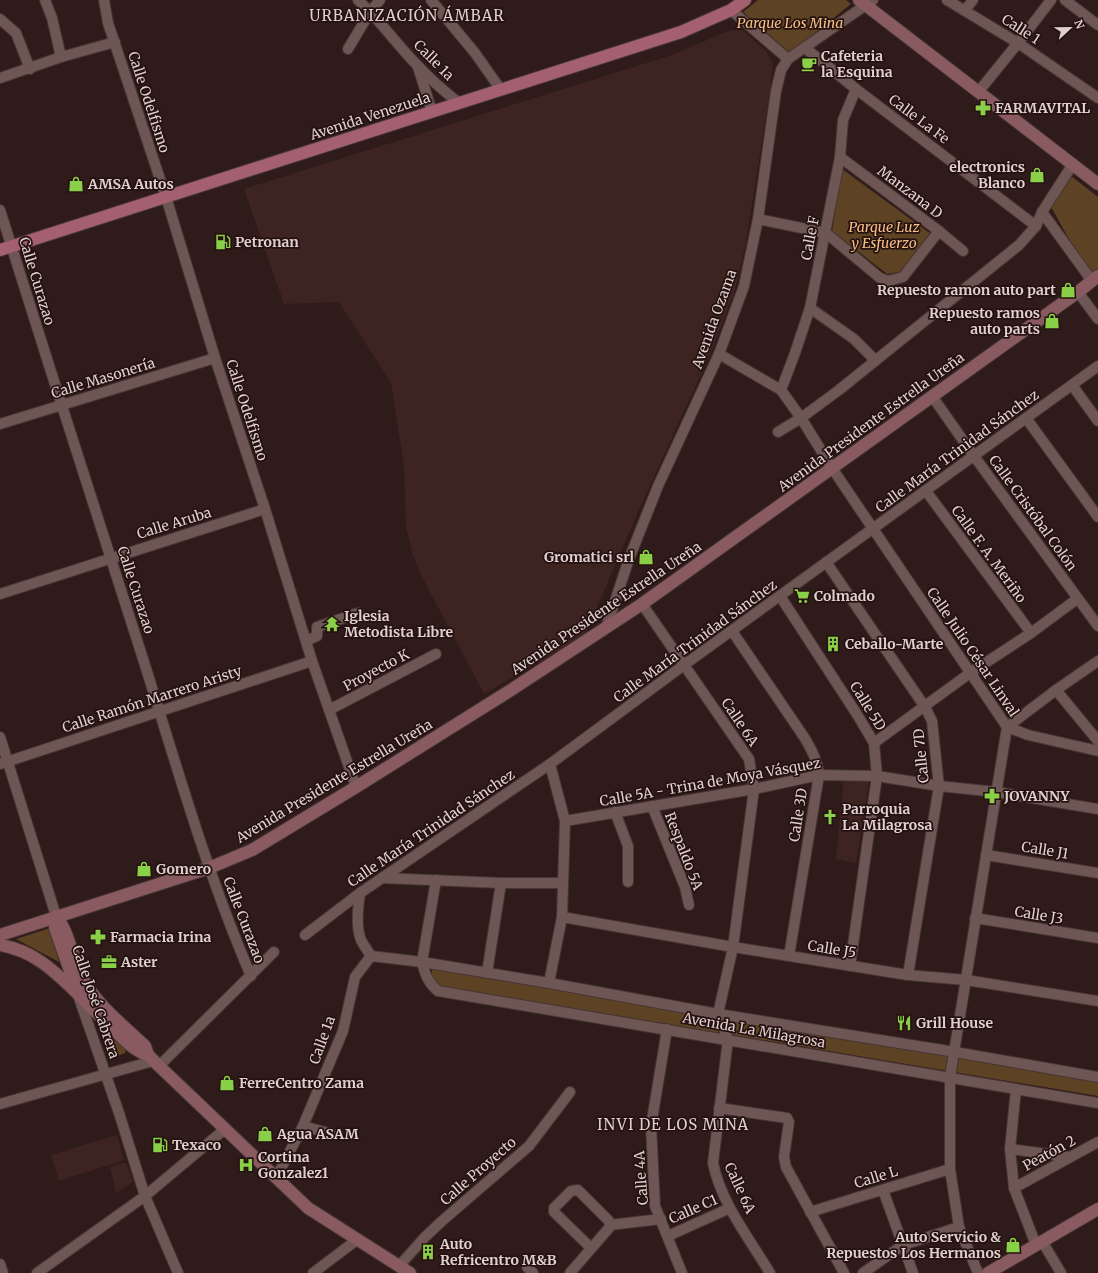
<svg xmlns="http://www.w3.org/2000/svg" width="1098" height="1273" font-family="Merriweather,serif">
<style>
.built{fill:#3d2421}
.green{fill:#5d4224}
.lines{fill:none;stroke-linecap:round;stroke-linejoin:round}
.minor-casing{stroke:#463635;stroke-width:12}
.secondary-casing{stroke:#463635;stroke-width:14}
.primary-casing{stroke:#463635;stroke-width:14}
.minor{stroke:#6d5653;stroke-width:10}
.secondary{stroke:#895b61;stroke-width:12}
.primary{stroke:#a56070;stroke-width:12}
.labels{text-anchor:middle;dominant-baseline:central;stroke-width:3.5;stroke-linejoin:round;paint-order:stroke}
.park-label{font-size:14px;font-style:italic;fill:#f7c185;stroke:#251210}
.street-label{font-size:14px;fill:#dfd0cf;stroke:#251210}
.poi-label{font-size:14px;font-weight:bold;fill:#dfd0cf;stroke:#251210;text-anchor:start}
.neighbourhood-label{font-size:15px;letter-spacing:1px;fill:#dfd0cf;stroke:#251210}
</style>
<rect width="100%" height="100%" fill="#2f1b19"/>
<g class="built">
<polygon points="742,30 766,51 773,63 770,91 745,247 735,290 713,348 642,503 585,635 484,694 421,575 412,553 406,527 404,466 391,383 339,302 284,304 244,189 672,55 728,31"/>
<polygon points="844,776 869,781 856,863 836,859"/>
<polygon points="117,1135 124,1160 59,1181 51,1155"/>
<polygon points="126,1162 133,1182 116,1193 110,1167"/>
</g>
<g class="green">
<polygon points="758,0 846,0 851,4 790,53 743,12"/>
<polygon points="842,169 931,234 900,272 887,274 832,231"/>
<polygon points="1071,176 1098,197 1098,269 1089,275 1050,205"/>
<polygon points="50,928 59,962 16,939"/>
<polygon points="432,968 1096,1082 1098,1083 1098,1096 440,986 432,979"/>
<polygon points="101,1024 127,1047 125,1053 113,1058 109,1056 99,1025"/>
</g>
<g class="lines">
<defs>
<g id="minor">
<polyline points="45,0 52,18 61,57"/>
<polyline points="104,0 108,23 166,197 215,358 265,509 312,661 356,787"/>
<path d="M358,0C380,20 397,45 418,66C431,80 445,92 459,103"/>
<polyline points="431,0 475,53 501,90"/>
<polyline points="947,0 1018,43 1098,98"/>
<polyline points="1065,0 1098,25"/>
<polyline points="731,10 788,59"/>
<polyline points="965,10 973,0"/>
<polyline points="0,19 16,33 30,69"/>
<polyline points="805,48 856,89 1036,226"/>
<polyline points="348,49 370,12 380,0"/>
<polyline points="418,67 432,112"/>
<polyline points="0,78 61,57 115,42"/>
<polyline points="979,91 1018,43 1051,0"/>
<polyline points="840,157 939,231 963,251"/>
<path d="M0,210C47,361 96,511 144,662C177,767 207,874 251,976"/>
<polyline points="1042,212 1092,281"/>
<polyline points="758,219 826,233 880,278 888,281 903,277 939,231"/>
<polyline points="1078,292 1098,319"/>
<polyline points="810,308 854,339 875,360"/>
<polyline points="719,354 781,390 801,418 832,468 1007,727 950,1077 950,1169 959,1227 978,1273"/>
<polyline points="1072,385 1098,421"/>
<polyline points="781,390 795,353 810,308 840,157 843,120 856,89"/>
<polyline points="932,396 974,456 1098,626"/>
<polyline points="1026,418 1098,517"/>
<polyline points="0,424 215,358"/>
<polyline points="778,432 801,418 839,390 1019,245 1036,226 1042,212 1073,164"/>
<polyline points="926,491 1031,633"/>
<polyline points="826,562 925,707 932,721 939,786 908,975"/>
<polyline points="0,594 265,509"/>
<polyline points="780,596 858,716 874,743 877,776 850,966"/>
<path d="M642,604L749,759L754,789L733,947L718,1014L728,1039L713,1163C721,1203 749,1238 770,1273"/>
<polyline points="606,628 629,559 658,486 719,354 744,286 758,219 776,91 781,70 788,59 873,0"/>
<path d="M732,631L804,737C812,750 817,760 819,775L789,956"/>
<polyline points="306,641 317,636 317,627 358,613"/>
<polyline points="1056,690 1098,741"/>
<polyline points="329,710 436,654"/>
<polyline points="1007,727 1056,690 1098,661"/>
<polyline points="1007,727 1028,735 1098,751"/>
<polyline points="0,737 56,916"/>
<polyline points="874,743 970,673 1031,633 1077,599"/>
<polyline points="0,764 312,661"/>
<polyline points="652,806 685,887 689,905"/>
<polyline points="615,812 628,846 628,882"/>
<polyline points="565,821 754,789 819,775 877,776 939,786 996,792 1098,809"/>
<polyline points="986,855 1098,873"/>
<polyline points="382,878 501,883 563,883"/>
<path d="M436,880L422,962C425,974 428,983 438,991L1098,1103"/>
<path d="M360,893C358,906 356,928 361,940C364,946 368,951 371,956"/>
<polyline points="562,917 733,947 908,975 966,980 1098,1001"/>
<polyline points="975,918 1098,938"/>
<polyline points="305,935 360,893 550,764 684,665 1098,366"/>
<polyline points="371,956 422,962 549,983 718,1014 955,1052 1098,1077"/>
<polyline points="487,973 501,883"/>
<polyline points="549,983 562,917 565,821 550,764"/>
<polyline points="78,995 119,1113 145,1196 178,1273"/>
<polyline points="667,1029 651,1126 655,1206 682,1273"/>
<polyline points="159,1066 274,952"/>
<polyline points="1016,1089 1010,1149 1014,1188 1036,1245"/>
<polyline points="0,1104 153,1061"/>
<polyline points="719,1108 787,1118 789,1122 784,1157 786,1167 844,1273"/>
<polyline points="303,1126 332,1134"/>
<polyline points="1010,1149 1070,1157"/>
<polyline points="276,1178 303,1126 343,1031 355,977 371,956"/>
<polyline points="1014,1188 1098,1142"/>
<polyline points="883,1190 913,1273"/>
<polyline points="810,1212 950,1169"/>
<polyline points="610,1225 661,1219"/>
<polyline points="668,1236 730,1208"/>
<polyline points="1042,1241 1061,1273"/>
<polyline points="0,1264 3,1273"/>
<polyline points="399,1266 425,1237 442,1221 529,1146 570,1092"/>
<polyline points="527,1267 533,1273"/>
<polyline points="37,1273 145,1196 225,1129"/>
<polyline points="313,1273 358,1239"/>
<polyline points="570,1273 609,1228 610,1225 609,1221 578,1190 571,1191 554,1208 554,1212 591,1248"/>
<polyline points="863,1273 903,1245 959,1227"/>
</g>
<g id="secondary">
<polyline points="859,0 1098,184"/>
<path d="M56,916C71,935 72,961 84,981C98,1006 124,1026 145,1046L148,1055L159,1066L308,1208L410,1273"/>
<polyline points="56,921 55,928 77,991"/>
<polyline points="0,935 209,868 252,850 356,787 511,690 642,604 1078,292 1098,276"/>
<path d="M0,945C34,951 53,970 77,993C89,1006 102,1018 114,1030C124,1039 135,1052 148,1055"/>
<polyline points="988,1273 1098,1209"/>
</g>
<polyline id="primary" points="0,250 681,32 731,10 745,0"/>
</defs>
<use href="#minor" class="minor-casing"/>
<use href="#secondary" class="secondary-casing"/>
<use href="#primary" class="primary-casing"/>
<use href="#minor" class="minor"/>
<use href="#secondary" class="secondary"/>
<use href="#primary" class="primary"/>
</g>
<defs>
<symbol id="cafe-bare" viewBox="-9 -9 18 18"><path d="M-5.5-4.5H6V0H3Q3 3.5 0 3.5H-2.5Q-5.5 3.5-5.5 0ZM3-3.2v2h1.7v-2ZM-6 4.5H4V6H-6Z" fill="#89cf48" stroke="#251210" stroke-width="2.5" paint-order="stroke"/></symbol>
<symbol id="pharmacy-bare" viewBox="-9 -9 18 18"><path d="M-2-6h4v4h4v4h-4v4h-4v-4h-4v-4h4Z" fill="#89cf48" stroke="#251210" stroke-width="2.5" paint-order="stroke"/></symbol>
<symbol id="shop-bare" viewBox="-9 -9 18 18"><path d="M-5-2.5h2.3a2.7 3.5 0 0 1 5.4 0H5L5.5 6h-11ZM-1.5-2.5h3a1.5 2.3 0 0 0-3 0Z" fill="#89cf48" stroke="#251210" stroke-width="2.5" paint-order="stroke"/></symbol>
<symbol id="fuel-bare" viewBox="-9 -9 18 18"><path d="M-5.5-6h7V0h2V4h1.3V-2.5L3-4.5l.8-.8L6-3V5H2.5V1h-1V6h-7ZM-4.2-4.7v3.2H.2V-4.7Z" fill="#89cf48" stroke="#251210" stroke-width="2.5" paint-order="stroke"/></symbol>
<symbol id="supermarket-bare" viewBox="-9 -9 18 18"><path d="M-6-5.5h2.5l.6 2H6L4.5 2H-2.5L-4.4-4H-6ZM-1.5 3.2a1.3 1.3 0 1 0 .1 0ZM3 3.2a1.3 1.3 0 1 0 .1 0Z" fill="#89cf48" stroke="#251210" stroke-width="2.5" paint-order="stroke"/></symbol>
<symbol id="temple-bare" viewBox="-9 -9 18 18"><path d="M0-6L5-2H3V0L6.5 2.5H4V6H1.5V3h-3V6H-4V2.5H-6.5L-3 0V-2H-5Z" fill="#89cf48" stroke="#251210" stroke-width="2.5" paint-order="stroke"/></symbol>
<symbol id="building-bare" viewBox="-9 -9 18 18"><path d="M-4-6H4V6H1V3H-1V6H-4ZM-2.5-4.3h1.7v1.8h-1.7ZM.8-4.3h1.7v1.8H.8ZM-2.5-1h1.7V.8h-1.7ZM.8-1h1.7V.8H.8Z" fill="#89cf48" stroke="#251210" stroke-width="2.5" paint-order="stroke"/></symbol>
<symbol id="church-bare" viewBox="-9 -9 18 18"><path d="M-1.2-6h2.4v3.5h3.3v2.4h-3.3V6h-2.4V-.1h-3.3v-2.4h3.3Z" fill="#89cf48" stroke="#251210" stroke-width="2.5" paint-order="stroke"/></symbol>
<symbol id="office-bare" viewBox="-9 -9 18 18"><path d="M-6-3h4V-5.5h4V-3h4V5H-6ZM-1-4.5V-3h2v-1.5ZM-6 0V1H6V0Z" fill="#89cf48" stroke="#251210" stroke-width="2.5" paint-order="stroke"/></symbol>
<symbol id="restaurant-bare" viewBox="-9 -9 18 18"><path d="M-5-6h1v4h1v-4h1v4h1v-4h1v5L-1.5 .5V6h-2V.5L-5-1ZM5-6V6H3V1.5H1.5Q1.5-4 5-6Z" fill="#89cf48" stroke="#251210" stroke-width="2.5" paint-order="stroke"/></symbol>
<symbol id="hospital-bare" viewBox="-9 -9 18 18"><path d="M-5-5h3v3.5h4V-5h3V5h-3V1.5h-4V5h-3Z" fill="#89cf48" stroke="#251210" stroke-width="2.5" paint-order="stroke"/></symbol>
</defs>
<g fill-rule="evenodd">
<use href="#cafe-bare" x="798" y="53" width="22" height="22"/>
<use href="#pharmacy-bare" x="972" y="97" width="22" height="22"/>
<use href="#shop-bare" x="1026" y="164" width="22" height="22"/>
<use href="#shop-bare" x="65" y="173" width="22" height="22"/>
<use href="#fuel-bare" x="212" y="231" width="22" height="22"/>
<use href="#shop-bare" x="1057" y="279" width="22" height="22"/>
<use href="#shop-bare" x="1041" y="310" width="22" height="22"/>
<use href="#shop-bare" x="635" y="546" width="22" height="22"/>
<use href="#supermarket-bare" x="791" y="585" width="22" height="22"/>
<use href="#temple-bare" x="321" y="613" width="22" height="22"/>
<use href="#building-bare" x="822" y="633" width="22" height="22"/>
<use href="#pharmacy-bare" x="981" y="785" width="22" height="22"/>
<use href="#church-bare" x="819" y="806" width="22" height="22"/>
<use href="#shop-bare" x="133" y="858" width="22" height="22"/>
<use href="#pharmacy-bare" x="87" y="926" width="22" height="22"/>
<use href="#office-bare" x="98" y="951" width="22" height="22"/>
<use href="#restaurant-bare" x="893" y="1012" width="22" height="22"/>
<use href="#shop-bare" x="216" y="1072" width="22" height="22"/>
<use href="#shop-bare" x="254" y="1123" width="22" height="22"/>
<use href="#fuel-bare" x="149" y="1134" width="22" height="22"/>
<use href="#hospital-bare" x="235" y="1154" width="22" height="22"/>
<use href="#shop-bare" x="1002" y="1234" width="22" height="22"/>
<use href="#building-bare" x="417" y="1241" width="22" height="22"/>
</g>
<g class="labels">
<g class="park-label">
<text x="790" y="23">Parque Los Mina</text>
<text x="884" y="227">Parque Luz<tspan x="884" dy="16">y Esfuerzo</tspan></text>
</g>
<g class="street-label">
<text transform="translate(1021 29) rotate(33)">Calle 1</text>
<text transform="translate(434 60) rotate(45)">Calle 1a</text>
<text transform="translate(149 102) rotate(72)">Calle Odelfismo</text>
<text transform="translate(370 116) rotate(-18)">Avenida Venezuela</text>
<text transform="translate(919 119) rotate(37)">Calle La Fe</text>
<text transform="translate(910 192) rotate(37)">Manzana D</text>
<text transform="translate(810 238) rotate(-79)">Calle F</text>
<text transform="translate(37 281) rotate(73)">Calle Curazao</text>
<text transform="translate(714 319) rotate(-70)">Avenida Ozama</text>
<text transform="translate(103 378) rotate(-17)">Calle Masonería</text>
<text transform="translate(247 410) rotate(72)">Calle Odelfismo</text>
<text transform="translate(871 422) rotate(-36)">Avenida Presidente Estrella Ureña</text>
<text transform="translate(957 451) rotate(-36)">Calle María Trinidad Sánchez</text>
<text transform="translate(1033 513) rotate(54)">Calle Cristóbal Colón</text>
<text transform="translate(174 523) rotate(-17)">Calle Aruba</text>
<text transform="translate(989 554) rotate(54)">Calle F. A. Meriño</text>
<text transform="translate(136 590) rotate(72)">Calle Curazao</text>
<text transform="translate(606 608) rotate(-34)">Avenida Presidente Estrella Ureña</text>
<text transform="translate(695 641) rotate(-36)">Calle María Trinidad Sánchez</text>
<text transform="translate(973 652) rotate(56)">Calle Julio César Linval</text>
<text transform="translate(376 670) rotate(-28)">Proyecto K</text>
<text transform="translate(152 699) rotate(-18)">Calle Ramón Marrero Aristy</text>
<text transform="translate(868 706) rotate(58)">Calle 5D</text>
<text transform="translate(740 722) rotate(56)">Calle 6A</text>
<text transform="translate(921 756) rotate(-96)">Calle 7D</text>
<text transform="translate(334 781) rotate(-31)">Avenida Presidente Estrella Ureña</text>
<text transform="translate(710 782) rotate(-10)">Calle 5A - Trina de Moya Vásquez</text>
<text transform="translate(798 815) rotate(-81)">Calle 3D</text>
<text transform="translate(431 828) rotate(-34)">Calle María Trinidad Sánchez</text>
<text transform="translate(1045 850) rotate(9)">Calle J1</text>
<text transform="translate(684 851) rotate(69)">Respaldo 5A</text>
<text transform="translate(1039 915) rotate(9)">Calle J3</text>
<text transform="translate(244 920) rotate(69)">Calle Curazao</text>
<text transform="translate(832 949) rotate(9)">Calle J5</text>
<text transform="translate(96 1002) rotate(71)">Calle José Cabrera</text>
<text transform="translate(754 1030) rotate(10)">Avenida La Milagrosa</text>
<text transform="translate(322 1040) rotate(-70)">Calle 1a</text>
<text transform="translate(1049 1153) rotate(-29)">Peatón 2</text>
<text transform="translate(478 1171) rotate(-41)">Calle Proyecto</text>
<text transform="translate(876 1177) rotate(-17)">Calle L</text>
<text transform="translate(641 1178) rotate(-94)">Calle 4A</text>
<text transform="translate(740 1188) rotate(65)">Calle 6A</text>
<text transform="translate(693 1209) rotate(-24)">Calle C1</text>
</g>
<g class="poi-label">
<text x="821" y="56">Cafeteria<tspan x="821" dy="16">la Esquina</tspan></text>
<text x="995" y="108">FARMAVITAL</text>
<text x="1025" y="167" text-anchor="end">electronics<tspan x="1025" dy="16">Blanco</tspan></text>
<text x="88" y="184">AMSA Autos</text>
<text x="235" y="242">Petronan</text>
<text x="1056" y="290" text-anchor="end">Repuesto ramon auto part</text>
<text x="1040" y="313" text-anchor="end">Repuesto ramos<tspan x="1040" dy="16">auto parts</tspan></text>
<text x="634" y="557" text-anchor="end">Gromatici srl</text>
<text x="814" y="596">Colmado</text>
<text x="344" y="616">Iglesia<tspan x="344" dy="16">Metodista Libre</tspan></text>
<text x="845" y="644">Ceballo-Marte</text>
<text x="1004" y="796">JOVANNY</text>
<text x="842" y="809">Parroquia<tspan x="842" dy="16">La Milagrosa</tspan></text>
<text x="156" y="869">Gomero</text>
<text x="110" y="937">Farmacia Irina</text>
<text x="121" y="962">Aster</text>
<text x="916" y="1023">Grill House</text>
<text x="239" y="1083">FerreCentro Zama</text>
<text x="277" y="1134">Agua ASAM</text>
<text x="172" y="1145">Texaco</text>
<text x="258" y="1157">Cortina<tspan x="258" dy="16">Gonzalez1</tspan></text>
<text x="1001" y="1237" text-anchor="end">Auto Servicio &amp;<tspan x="1001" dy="16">Repuestos Los Hermanos</tspan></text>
<text x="440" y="1244">Auto<tspan x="440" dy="16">Refricentro M&amp;B</tspan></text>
</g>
<g class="neighbourhood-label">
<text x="407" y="15">URBANIZACIÓN ÁMBAR</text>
<text x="673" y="1124">INVI DE LOS MINA</text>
</g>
</g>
<g transform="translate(1070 28) rotate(68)" stroke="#251210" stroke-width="3" paint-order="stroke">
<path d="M0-3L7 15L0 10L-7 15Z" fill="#dfd0cf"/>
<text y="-6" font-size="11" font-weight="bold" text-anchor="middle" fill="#dfd0cf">N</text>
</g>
</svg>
